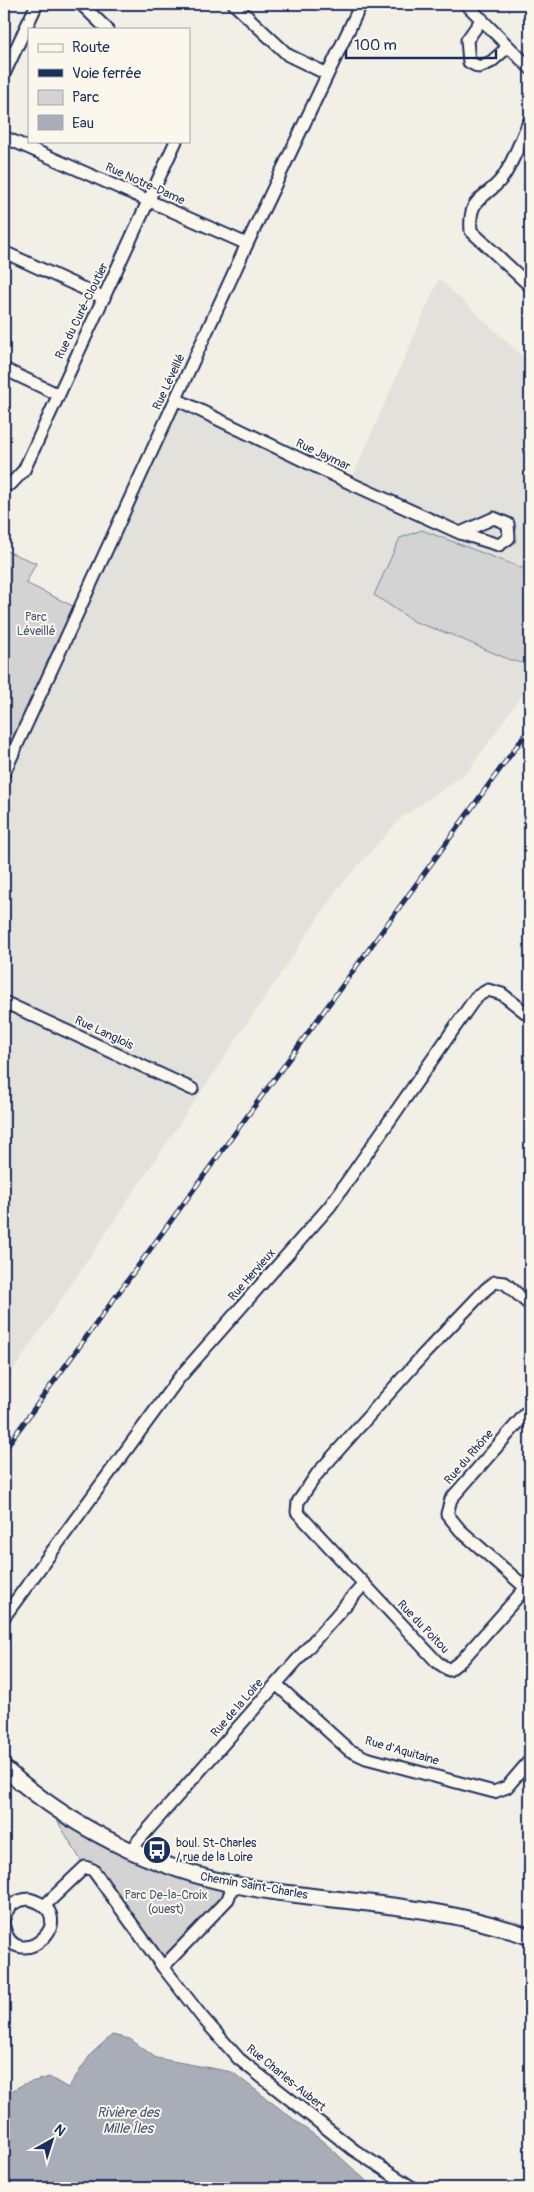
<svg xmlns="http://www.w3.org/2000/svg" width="534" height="2192" font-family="Pangolin,sans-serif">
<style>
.built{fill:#e2e1dc}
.green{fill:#d2d3d2;stroke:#768198}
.water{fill:#a9adb7;stroke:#707b93}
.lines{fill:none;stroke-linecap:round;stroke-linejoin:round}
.minor-casing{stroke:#1b2f5e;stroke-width:15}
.secondary-casing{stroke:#1b2f5e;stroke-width:19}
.minor{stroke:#fbf7ec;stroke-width:11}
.secondary{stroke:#fbf7ec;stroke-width:15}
.rail-casing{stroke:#1b2f5e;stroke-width:5}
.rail{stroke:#fbf7ec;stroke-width:3;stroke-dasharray:9;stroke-linecap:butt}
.labels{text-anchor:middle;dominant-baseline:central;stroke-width:4;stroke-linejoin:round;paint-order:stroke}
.street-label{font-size:12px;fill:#1b2f5e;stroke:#fbf7ec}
.park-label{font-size:12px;fill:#49587b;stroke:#fbf7ec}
.poi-label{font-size:12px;fill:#1b2f5e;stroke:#fbf7ec;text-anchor:start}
.water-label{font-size:14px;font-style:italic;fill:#465579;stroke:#fbf7ec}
</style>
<rect width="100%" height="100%" fill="#f2efe6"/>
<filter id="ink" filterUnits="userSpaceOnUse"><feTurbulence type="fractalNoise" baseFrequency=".02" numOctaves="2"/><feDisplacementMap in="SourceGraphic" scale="10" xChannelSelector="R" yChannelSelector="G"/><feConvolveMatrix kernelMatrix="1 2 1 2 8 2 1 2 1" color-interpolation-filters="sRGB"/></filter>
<g filter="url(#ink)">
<polygon class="built" points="439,279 530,363 530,571 422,530 415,622 452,635 510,660 530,665 530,683 468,772 401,818 339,887 4,1384 4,773 181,400 350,483"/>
<g class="green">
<polygon points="422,530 530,571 530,665 510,660 452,635 415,622 374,595 400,538"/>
<polygon points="4,550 36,563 26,583 79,609 10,759 4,758"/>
<polygon points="43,1797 98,1834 233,1885 163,1967 85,1867"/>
</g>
<polygon class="water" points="112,2035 130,2039 156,2058 232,2072 326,2144 374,2188 4,2188 4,2095 24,2084 49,2077 68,2088 91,2054"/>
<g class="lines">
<defs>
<g id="minor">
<polyline points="81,4 107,29"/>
<polyline points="234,4 288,55 327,74"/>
<polyline points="466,4 530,68"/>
<polyline points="482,19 467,40 469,62 479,67 491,62 508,47"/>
<polyline points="4,74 37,4"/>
<path d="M530,120C521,138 514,161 503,177C485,201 468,195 471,231L530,286"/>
<polyline points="4,137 247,244"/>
<polyline points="4,252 104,298"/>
<polyline points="4,369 57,394"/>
<polyline points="176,399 350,483 460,533 499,545 509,538 508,524 494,518 460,533"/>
<polyline points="4,483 11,484 24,470 176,141"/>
<polyline points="4,773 247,244 361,4"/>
<polyline points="4,1002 192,1089"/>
<polyline points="530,1305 505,1283 495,1282 486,1289 424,1354 317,1474 298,1502 297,1512 437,1662 449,1670 462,1660 530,1583"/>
<polyline points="526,1588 460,1530 447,1514 451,1499 530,1409"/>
<polyline points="4,1617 179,1378 330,1206 476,997 488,990 502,994 530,1016"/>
<polyline points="276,1684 349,1750 366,1758 494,1792 507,1787 530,1760"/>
<polyline points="133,1852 138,1841 364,1584"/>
<polyline points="44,1906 85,1867 93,1870 163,1967 202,2017 239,2059 354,2150 413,2188"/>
<path d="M4,1918C8,1905 16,1900 29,1899C87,1915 16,1979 4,1927"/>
<polyline points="163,1967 228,1899 233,1885"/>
</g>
<path id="secondary" d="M4,1768C79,1835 171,1877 271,1891C358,1904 447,1906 530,1937"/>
</defs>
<use href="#minor" class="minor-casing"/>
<use href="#secondary" class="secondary-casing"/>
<use href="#minor" class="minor"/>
<use href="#secondary" class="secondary"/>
<defs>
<polyline id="rail" points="4,1450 530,728"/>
</defs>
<use href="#rail" class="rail-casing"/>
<use href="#rail" class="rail"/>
</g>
</g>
<defs>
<symbol id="bus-disc" viewBox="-11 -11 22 22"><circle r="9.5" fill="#1b2f5e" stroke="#fbf7ec"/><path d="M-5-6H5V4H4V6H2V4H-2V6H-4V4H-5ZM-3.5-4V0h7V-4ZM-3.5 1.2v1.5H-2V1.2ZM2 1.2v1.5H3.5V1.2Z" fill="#fff"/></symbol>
</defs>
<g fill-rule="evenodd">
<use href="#bus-disc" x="141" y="1834" width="32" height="32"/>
</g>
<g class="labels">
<g class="street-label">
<text transform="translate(145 184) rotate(24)">Rue Notre-Dame</text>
<text transform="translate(82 311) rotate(-64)">Rue du Curé-Cloutier</text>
<text transform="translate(169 382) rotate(-65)">Rue Léveillé</text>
<text transform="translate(323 455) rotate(25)">Rue Jaymar</text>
<text transform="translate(104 1033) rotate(25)">Rue Langlois</text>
<text transform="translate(252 1275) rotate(-49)">Rue Hervieux</text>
<text transform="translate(469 1457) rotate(-49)">Rue du Rhône</text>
<text transform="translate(423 1627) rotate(46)">Rue du Poitou</text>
<text transform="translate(237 1708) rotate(-49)">Rue de la Loire</text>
<text transform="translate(402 1751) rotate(16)">Rue d'Aquitaine</text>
<text transform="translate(254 1886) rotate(10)">Chemin Saint-Charles</text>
<text transform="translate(286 2078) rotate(39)">Rue Charles-Aubert</text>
</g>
<g class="park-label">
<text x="36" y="617">Parc<tspan x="36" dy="14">Léveillé</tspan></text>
<text x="166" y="1895">Parc De-la-Croix<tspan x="166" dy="14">(ouest)</tspan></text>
</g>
<g class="poi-label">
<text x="176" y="1843">boul. St-Charles<tspan x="176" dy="14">/ rue de la Loire</tspan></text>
</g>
<g class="water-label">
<text x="128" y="2112">Rivière des<tspan x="128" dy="16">Mille Îles</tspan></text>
</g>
</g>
<rect width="534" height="2192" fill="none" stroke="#fbf7ec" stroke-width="20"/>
<rect x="10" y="10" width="514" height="2172" fill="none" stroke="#1b2f5e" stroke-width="2" filter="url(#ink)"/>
<rect x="28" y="28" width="162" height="115" fill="#fbf7ec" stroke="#a1a7b3"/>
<rect x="38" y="44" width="25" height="8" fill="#fbf7ec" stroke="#a1a7b3"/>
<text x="72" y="52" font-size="15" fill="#1b2f5e">Route</text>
<rect x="38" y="69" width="25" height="8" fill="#1b2f5e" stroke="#a1a7b3"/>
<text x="72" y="78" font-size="15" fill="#1b2f5e">Voie ferrée</text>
<rect x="38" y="90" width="25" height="15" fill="#d2d3d2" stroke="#a1a7b3"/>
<text x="72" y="102" font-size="15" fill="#1b2f5e">Parc</text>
<rect x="38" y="115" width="25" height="15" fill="#a9adb7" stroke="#a1a7b3"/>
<text x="72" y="128" font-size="15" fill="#1b2f5e">Eau</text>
<g transform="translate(52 2140) rotate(39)" stroke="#fbf7ec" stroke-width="4" paint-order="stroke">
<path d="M0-4L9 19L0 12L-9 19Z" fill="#1b2f5e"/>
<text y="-8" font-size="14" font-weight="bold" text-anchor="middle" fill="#1b2f5e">N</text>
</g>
<path d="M346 50v8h150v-8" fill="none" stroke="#1b2f5e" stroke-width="2.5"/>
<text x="354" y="50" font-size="15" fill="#1b2f5e" stroke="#fbf7ec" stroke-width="4" paint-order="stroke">100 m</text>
</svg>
